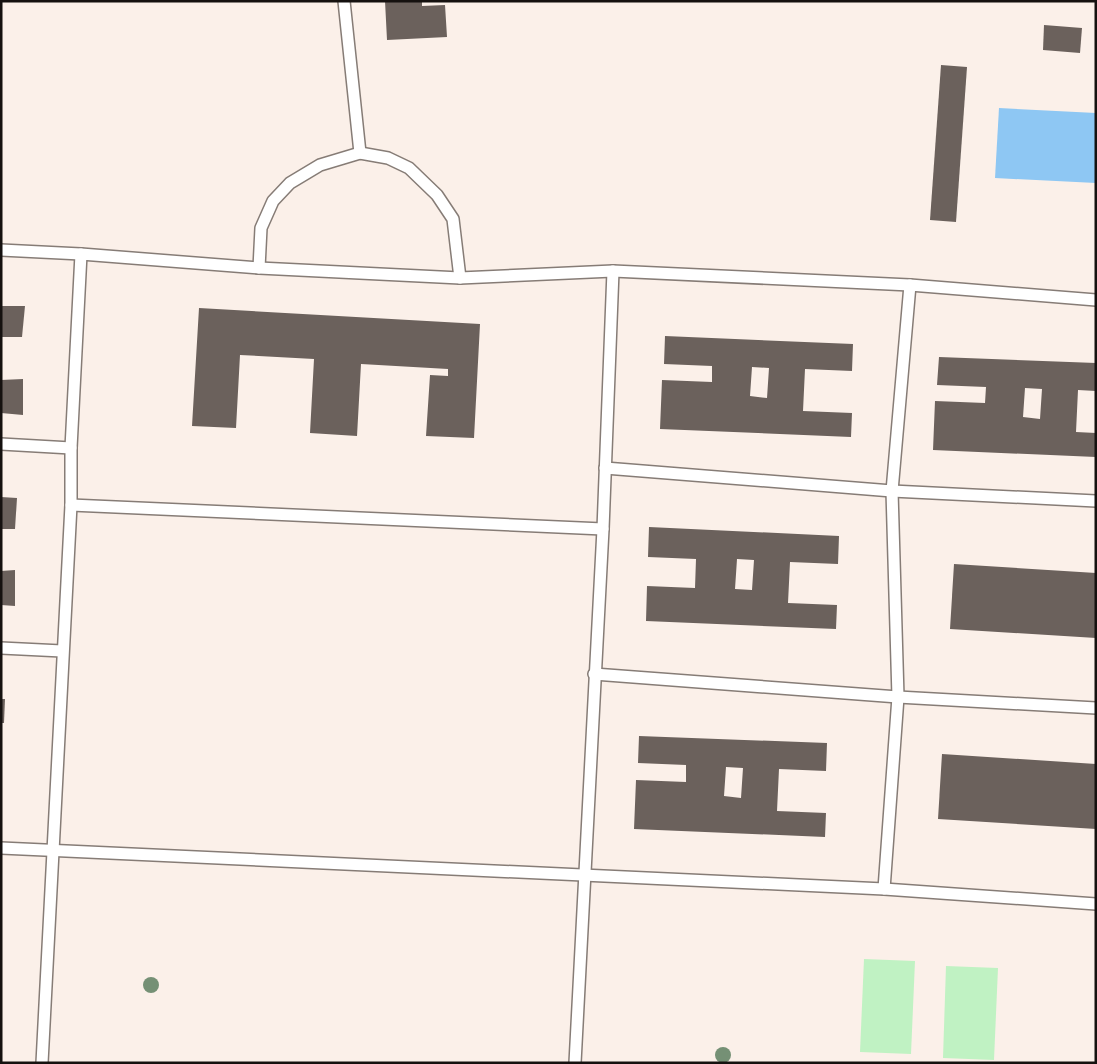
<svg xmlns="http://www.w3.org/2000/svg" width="1097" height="1064" font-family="Lato,sans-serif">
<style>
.green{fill:#c0f2c3}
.water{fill:#8ec7f3}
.building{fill:#6b615c;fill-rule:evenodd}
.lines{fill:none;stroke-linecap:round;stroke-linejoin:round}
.lane-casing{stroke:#867c76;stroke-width:14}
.lane{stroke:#fff;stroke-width:11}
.tree{fill:#759075}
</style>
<rect width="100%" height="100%" fill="#fbf0e9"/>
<g class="green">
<polygon points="864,959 915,961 911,1054 860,1052"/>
<polygon points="946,966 998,968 994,1060 943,1058"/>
</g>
<polygon class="water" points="999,108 1096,113 1096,183 995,178"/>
<g class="building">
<polygon points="385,1 422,1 422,6 445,5 447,37 387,40"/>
<polygon points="1044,25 1082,28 1080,53 1043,50"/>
<polygon points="941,65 967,67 956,222 930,220"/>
<polygon points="1,306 25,306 22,337 1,337"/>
<polygon points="199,308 480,324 474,438 426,436 430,375 448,376 448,369 361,364 357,436 310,433 314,359 240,355 236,428 192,426"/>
<path d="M665,336L853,344L852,371L805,369L803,411L852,413L851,437L660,429L662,380L712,382V366L664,364ZM752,367L769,368L767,398L750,396Z"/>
<path d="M939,357L1096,363V391L1078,390L1076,432L1096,433V457L933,450L935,401L985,403L986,387L937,385ZM1025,388L1042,389L1040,419L1023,417Z"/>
<polygon points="23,379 23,415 1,413 1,380"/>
<polygon points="1,497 17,498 15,529 1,529"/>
<path d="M649,527L839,536L838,564L790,562L788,603L837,605L836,629L646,621L647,586L695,588L696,559L648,557ZM737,559L754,560L752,590L735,589Z"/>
<polygon points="954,564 1096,573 1096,638 950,629"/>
<polygon points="15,570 15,606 1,605 1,571"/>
<polygon points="1,699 5,699 4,723 1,723"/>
<path d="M639,736L827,743L826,771L779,769L777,811L826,813L825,837L634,829L636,780L686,782V765L638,763ZM726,767L743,768L741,798L724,796Z"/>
<polygon points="942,754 1096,764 1096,829 938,819"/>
</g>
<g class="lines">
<defs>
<g id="lane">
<polyline points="344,1 360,153"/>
<polyline points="1,250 81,254 259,268 460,278 613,271 910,285 1096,300"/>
<polyline points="259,268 261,228 273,201 290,183 320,165 360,153 388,158 409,168 437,195 453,219 460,278"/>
<polyline points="1,444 71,448"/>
<polyline points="605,468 892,491 1096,501"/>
<polyline points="71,505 603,529"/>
<polyline points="1,648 62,651"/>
<polyline points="594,674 898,697 1096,708"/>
<polyline points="1,848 884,889 1096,904"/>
<polyline points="884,889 898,697 892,491 910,285"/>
<polyline points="42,1063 71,505 71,448 81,254"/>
<polyline points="575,1063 603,529 613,271"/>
</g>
</defs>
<use href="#lane" class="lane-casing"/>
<use href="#lane" class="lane"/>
</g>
<g class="tree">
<circle cx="151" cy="985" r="8"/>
<circle cx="723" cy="1055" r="8"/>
</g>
<rect width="1097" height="1064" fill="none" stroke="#15110f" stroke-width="5"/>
</svg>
